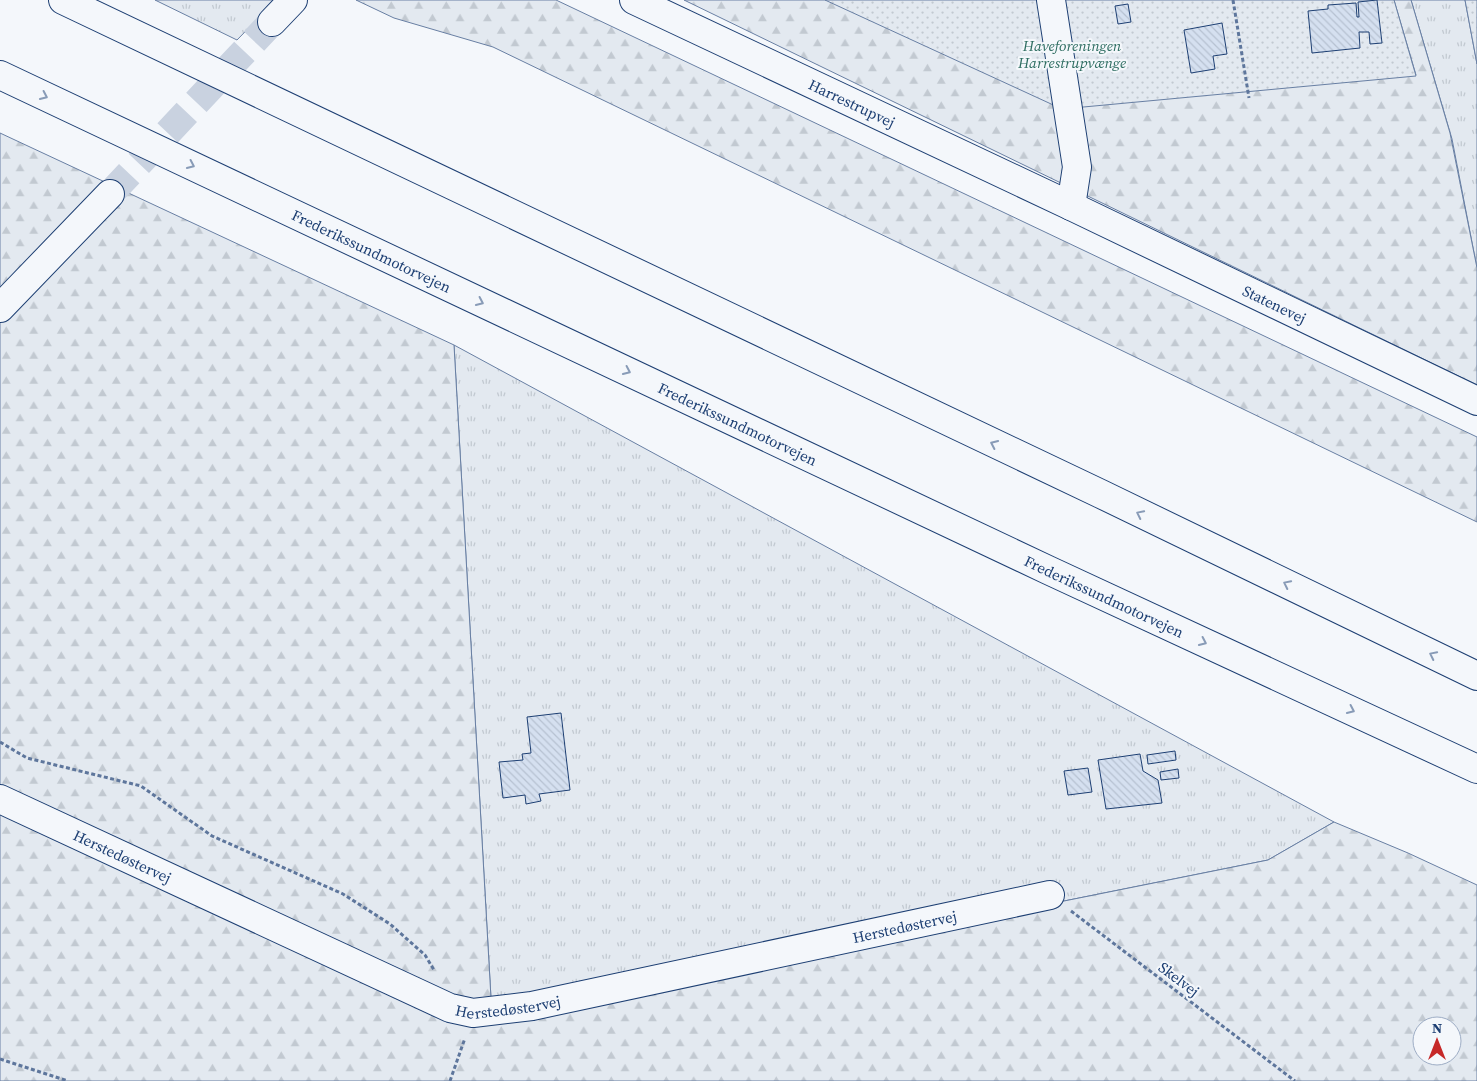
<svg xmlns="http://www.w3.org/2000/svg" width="1477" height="1081" font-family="'Source Serif 4',serif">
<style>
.grass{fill:url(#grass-tufts);stroke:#687fa3}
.forest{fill:url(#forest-firs);stroke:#687fa3;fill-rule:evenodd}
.garden{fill:url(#garden-dots);stroke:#687fa3}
.building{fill:url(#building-back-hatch);stroke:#1d3f73}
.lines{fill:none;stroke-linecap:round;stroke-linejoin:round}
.minor-tunnel{stroke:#c9d2e0;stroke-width:28;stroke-dasharray:28 14;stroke-linecap:butt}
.minor-casing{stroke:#1d3f73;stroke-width:30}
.highway-casing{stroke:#1d3f73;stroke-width:30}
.path{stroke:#5e769c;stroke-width:3;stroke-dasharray:4 2.5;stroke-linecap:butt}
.minor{stroke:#f4f7fb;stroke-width:28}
.highway{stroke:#f4f7fb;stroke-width:28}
.oneway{stroke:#889bb7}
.labels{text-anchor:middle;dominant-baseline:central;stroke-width:4;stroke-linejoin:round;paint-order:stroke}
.park-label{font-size:15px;font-style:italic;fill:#2c6c60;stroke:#f4f7fb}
.street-label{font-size:15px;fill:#1d3f73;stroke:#f4f7fb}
</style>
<defs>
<pattern id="grass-tufts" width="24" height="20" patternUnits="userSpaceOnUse" patternTransform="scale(1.25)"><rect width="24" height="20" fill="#e3e9f0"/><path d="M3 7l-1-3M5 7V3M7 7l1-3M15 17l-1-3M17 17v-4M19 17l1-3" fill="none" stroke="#c2c9d1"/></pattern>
<pattern id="forest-firs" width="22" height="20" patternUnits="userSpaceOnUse" patternTransform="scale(1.25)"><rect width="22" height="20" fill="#e3e9f0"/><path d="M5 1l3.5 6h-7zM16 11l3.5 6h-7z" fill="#c2c9d1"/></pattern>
<pattern id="garden-dots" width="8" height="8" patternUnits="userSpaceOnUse" patternTransform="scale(1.25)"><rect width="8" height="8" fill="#e3e9f0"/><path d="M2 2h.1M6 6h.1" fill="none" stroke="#c2c9d1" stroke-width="1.8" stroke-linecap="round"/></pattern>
<pattern id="building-back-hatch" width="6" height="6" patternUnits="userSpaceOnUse" patternTransform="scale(1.25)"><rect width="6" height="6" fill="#d5e0f0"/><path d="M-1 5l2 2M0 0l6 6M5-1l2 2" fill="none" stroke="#b6c1d1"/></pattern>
</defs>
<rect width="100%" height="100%" fill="#f4f7fb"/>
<g class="grass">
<polygon points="155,0 276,0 237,40"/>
<polygon points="1411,0 1465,0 1477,64 1477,268 1452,139"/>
<polygon points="454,345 1334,822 1268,860 492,1016"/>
</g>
<g class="forest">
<polygon points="356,0 556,0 1477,437 1477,522 493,47 394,18"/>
<polygon points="684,0 951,0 1416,75 1394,0 1411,0 1450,133 1477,268 1477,385"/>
<path d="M0,133L454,345L492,1016L1268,860L1334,822L1408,853L1477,885V1081H0ZM1422,1026H1452V1056H1422Z"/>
</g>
<g class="garden">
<polygon points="825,0 1394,0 1416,76 1062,109"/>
<polygon points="1465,0 1477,0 1477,64"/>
</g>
<g class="building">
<polygon points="1377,0 1382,43 1370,44 1369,32 1359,32 1360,48 1312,53 1308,11 1328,9 1328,5 1356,3 1357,17 1359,17 1358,2"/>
<polygon points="1128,4 1131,22 1118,24 1115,6"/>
<polygon points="1222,23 1227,54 1213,56 1215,69 1191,73 1184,30"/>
<polygon points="561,713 570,790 539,794 541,801 526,804 525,795 503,798 499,762 523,760 522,754 531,753 527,717"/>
<polygon points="1175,751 1176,760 1148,764 1147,755"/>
<polygon points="1140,754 1143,771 1158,780 1162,803 1106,809 1098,760"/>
<polygon points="1088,768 1092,792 1068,795 1064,771"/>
<polygon points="1178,769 1179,778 1161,780 1160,772"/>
</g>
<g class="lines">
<polyline class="minor-tunnel" points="110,194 272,22"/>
<defs>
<g id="minor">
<path id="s1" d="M634,0L1071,206L1477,401"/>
<polyline points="1051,0 1077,167 1071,206"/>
<polyline points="272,22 293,0"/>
<polyline points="0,308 110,194"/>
<path id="s2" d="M0,799L450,1008L473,1013L532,1006L1050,895"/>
</g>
<g id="highway">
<polyline points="63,0 1101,494 1477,676"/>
<path id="s3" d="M0,75L1048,570L1477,769"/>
</g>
</defs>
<use href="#minor" class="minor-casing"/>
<use href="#highway" class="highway-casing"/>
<g class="path">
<polyline points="1233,0 1249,98"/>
<polyline points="0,742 27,758 141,786 212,836 343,894 390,924 425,955 434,970"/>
<polyline points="1071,911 1295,1081"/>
<polyline points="0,1059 68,1081"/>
<polyline points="450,1081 465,1038"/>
</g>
<use href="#minor" class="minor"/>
<use href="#highway" class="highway"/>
</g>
<defs><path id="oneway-chevron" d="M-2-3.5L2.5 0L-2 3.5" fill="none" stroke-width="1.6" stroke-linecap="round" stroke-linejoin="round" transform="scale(1.25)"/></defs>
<g class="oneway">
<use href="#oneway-chevron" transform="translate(44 96) rotate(25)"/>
<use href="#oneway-chevron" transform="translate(191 165) rotate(25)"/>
<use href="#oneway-chevron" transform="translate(480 302) rotate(25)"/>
<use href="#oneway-chevron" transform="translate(627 371) rotate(25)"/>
<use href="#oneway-chevron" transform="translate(994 444) rotate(-155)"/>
<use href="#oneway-chevron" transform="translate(1140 514) rotate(-154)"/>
<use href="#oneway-chevron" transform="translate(1287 584) rotate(-154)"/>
<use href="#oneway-chevron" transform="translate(1203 642) rotate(25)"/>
<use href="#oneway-chevron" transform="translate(1433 655) rotate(-154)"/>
<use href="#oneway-chevron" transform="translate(1351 710) rotate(25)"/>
</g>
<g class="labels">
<g class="park-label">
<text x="1072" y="45">Haveforeningen<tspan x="1072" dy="17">Harrestrupvænge</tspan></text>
</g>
<g class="street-label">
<text stroke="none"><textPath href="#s1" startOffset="241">Harrestrupvej</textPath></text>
<text stroke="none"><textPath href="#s3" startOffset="411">Frederikssundmotorvejen</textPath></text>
<text stroke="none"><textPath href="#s1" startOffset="709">Statenevej</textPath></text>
<text stroke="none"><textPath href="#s3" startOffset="816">Frederikssundmotorvejen</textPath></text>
<text stroke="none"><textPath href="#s3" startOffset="1221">Frederikssundmotorvejen</textPath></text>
<text stroke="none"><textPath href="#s2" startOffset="135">Herstedøstervej</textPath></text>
<text stroke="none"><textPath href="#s2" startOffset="960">Herstedøstervej</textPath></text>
<text transform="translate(1179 979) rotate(37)">Skelvej</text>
<text stroke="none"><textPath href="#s2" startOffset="555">Herstedøstervej</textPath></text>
</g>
</g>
<g transform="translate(1437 1041)"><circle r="24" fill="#f4f7fb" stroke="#9eadc5"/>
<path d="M0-4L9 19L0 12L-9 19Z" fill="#c62828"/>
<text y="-8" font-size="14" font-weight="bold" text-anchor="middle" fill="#1d3f73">N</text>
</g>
</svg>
